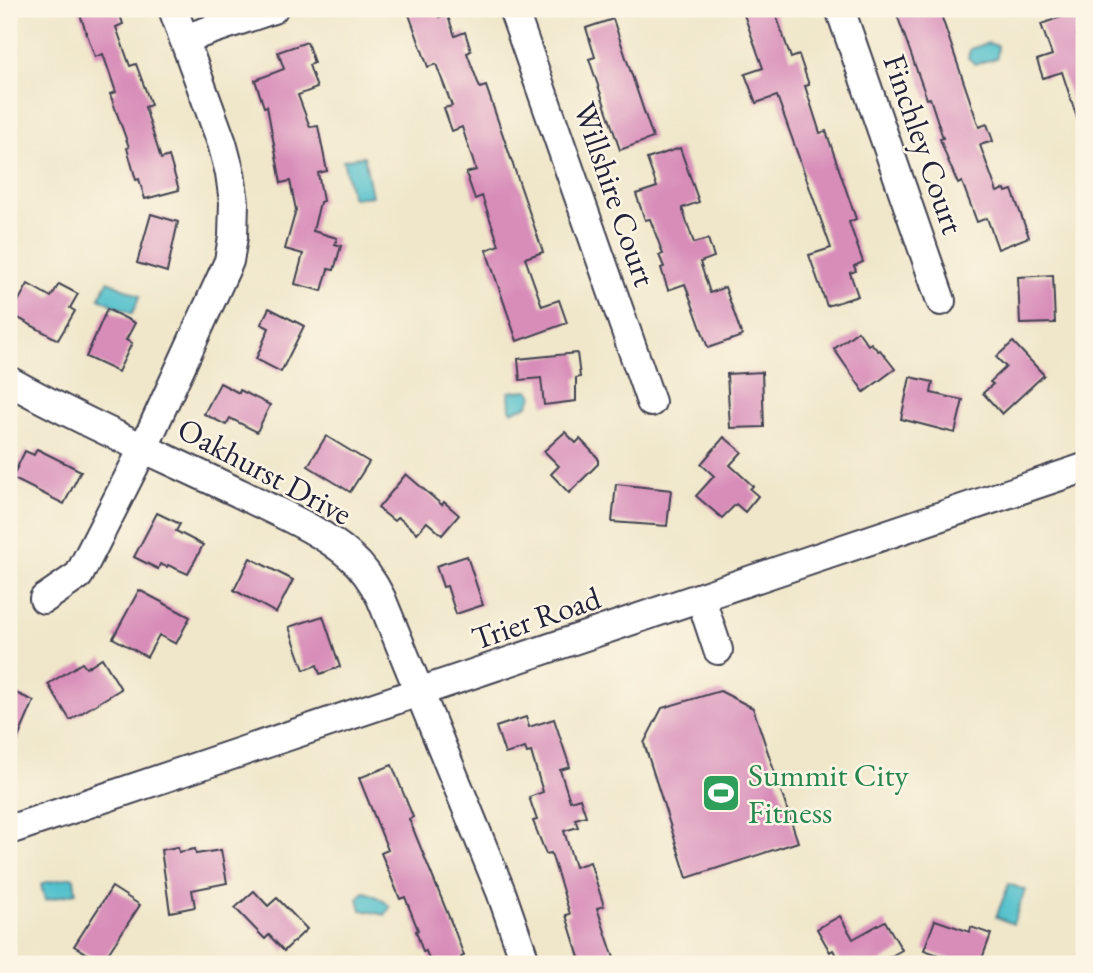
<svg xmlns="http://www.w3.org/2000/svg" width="1093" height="973" font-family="'EB Garamond',serif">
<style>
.water{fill:#54c1cc;stroke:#3b7284;stroke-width:2}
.building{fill:#d88db9}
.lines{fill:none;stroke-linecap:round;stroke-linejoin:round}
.minor-casing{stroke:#414050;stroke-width:32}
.minor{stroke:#fff;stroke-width:28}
.labels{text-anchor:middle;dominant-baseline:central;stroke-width:5;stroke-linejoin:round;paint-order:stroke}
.street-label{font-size:32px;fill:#22223b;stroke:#fcf5e5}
.leisure-label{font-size:32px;fill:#27864d;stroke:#fcf5e5;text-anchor:start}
</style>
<rect width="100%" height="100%" fill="#fcf5e5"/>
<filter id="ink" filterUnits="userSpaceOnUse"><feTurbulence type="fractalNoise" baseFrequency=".0143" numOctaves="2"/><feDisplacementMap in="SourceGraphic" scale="14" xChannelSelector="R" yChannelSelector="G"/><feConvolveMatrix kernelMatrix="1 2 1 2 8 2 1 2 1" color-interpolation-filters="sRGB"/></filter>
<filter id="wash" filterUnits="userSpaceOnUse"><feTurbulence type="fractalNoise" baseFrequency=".00686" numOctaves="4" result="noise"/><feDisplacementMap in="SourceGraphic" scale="28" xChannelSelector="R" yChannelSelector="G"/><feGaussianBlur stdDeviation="1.57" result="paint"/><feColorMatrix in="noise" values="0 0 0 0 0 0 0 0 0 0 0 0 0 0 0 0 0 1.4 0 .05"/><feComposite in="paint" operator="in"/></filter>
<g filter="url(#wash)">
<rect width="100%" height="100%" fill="#f0e7ca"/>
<g class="water">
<polygon points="988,43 998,46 997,58 975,64 968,58 970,49"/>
<polygon points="364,156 372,196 352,198 343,160"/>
<polygon points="108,281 140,296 132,314 99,298"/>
<polygon points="529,390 533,396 527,406 512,411 510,409 509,392"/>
<polygon points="72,877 74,879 76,893 45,900 41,885 43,883"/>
<polygon points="1009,884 1025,890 1013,924 996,917"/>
<path d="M364,892C369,892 387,902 390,907L385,915L361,910L358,899Z"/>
</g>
<g id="blocks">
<g class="building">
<polygon points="78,9 118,9 123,24 116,27 130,66 136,64 151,105 145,107 161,159 169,156 179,190 145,199 139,179 136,180 127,148 129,147 110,94 116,92 103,54 95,57"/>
<polygon points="407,9 436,9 439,17 447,14 455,36 465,32 471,51 467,53 480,88 486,86 543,252 525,258 542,306 559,300 567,323 517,341 486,250 499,245 482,196 475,199 466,173 476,170 462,127 452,131 444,108 452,106 436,64 428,67"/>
<polygon points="742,9 774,9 791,58 799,55 809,85 805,86 820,133 826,131 856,219 849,222 863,262 854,266 856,271 850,273 858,296 827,306 809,255 831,248 777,96 756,103 745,74 763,68"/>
<polygon points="905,9 939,9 979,127 987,124 993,141 980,145 997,192 1005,189 1006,192 1012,190 1029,237 998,249 987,218 977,222 962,182 958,184 947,158 940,139 943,138 930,98 927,99 896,12"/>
<polygon points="1084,9 1084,32 1077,35 1084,55 1084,130 1081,130 1062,72 1043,78 1037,60 1052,55 1041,24"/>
<polygon points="613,19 653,138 620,150 589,59 595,57 586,28"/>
<polygon points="307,42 314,63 309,65 317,88 298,95 310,127 318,126 327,171 318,173 323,201 320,202 313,231 337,238 335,244 341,246 334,270 328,269 322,291 295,284 303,254 285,249 296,210 290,181 281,183 267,106 264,107 255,80 284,69 278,52"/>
<polygon points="680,148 699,202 682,208 694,243 708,239 714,257 700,262 710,293 725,287 742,336 708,348 685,284 668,290 661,268 664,267 659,255 663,254 650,219 645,220 636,194 657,187 647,159"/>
<polygon points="151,214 178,222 167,272 137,263"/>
<polygon points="1053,275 1055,323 1020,324 1018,277"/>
<polygon points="28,284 51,297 59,284 78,294 70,308 75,311 58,340 11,314"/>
<polygon points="269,308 304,326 281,372 256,359 269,328 261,324"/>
<polygon points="107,309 135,323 126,340 132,343 118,372 86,357"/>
<polygon points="858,331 868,345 871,343 878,351 880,350 895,369 864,392 834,349"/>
<polygon points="1013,342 1044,375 1002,414 983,393 993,384 990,382 1006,367 996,357"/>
<polygon points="577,353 580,377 576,378 576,401 544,405 541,378 520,380 518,359"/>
<polygon points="762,372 764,427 730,428 727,374"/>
<polygon points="910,377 933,382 931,393 963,400 955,433 901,419"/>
<polygon points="220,383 239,393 240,390 270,405 257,432 230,418 226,425 204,414"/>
<polygon points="565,432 576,443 580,439 598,458 598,464 569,493 551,474 559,466 544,451"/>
<polygon points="326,436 369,462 350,492 308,466"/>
<polygon points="724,437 742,452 730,465 753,486 750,489 758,496 745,512 736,504 722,518 696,496 714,476 701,464"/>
<polygon points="37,449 81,471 64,504 12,478 25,451 34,455"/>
<polygon points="406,474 442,505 444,502 459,515 442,535 427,522 417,533 398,517 394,521 378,508"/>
<polygon points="616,484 671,490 667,526 612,522"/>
<polygon points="157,513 180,524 176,531 203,545 188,574 168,565 167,567 160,564 158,569 134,557"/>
<polygon points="467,556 483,605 456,614 447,586 443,587 436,566"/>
<polygon points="250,558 293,580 276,613 234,590"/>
<polygon points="139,590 190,617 176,644 159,635 147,657 113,638"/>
<polygon points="323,616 340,667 320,674 317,665 304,670 289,627"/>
<polygon points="102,658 121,689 70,720 48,684 82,663 86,668"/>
<polygon points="9,690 34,701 9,759"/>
<polygon points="720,691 753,708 798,842 687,878 644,743 662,708"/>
<polygon points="526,717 529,727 554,719 570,767 560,770 570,801 580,798 586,816 575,819 578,827 564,831 575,867 590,862 604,906 597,908 616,964 581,964 566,915 570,914 551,853 546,854 533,821 537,820 529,797 543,792 531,752 527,753 525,748 505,754 496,727"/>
<polygon points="392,765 413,817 409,819 454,929 464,956 461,957 464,964 431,964 426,951 423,952 416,931 418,930 405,897 400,899 381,853 388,850 359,778"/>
<polygon points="178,847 179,852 195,849 196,854 221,850 227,883 192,890 195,907 170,912 161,850"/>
<polygon points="112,887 140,905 102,963 74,946"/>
<polygon points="254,891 268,906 277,898 307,929 284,951 269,935 265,939 235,908"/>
<polygon points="840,916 853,939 885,921 902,950 877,964 841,964 833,950 830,952 817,929"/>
<polygon points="935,920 970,932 971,927 991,934 980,964 965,964 924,950"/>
</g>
</g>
</g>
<g filter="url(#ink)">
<use href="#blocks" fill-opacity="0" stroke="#414050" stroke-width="2"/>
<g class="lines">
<defs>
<g id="minor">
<polyline points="513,9 651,402"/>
<polyline points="840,9 941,301"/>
<polyline points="184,39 273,9"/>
<path d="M9,381C83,422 162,456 239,493C276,512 318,528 350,556C364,568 373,582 381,598L501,892L526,964"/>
<polyline points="44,599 79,575 144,447 229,261 233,237 234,202 230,173 222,143 173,9"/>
<polyline points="701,599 718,650"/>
<polyline points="9,830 1084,468"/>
</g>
</defs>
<use href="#minor" class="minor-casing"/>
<use href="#minor" class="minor"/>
</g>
</g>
<defs>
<symbol id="stadium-square" viewBox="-11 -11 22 22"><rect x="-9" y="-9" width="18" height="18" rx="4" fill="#2e9e5b" stroke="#fcf5e5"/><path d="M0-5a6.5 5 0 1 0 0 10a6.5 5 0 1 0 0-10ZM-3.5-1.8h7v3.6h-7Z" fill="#fff"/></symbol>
</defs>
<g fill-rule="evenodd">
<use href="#stadium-square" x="699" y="771" width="44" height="44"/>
</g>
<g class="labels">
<g class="street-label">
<text transform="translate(924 144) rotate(71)">Finchley Court</text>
<text transform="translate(615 194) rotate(71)">Willshire Court</text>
<text transform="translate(265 471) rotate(28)">Oakhurst Drive</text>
<text transform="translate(536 618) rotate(-19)">Trier Road</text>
</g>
<g class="leisure-label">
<text x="748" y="775">Summit City<tspan x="748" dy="37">Fitness</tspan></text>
</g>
</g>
<rect width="1093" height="973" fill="none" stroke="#fcf5e5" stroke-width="35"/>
</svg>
